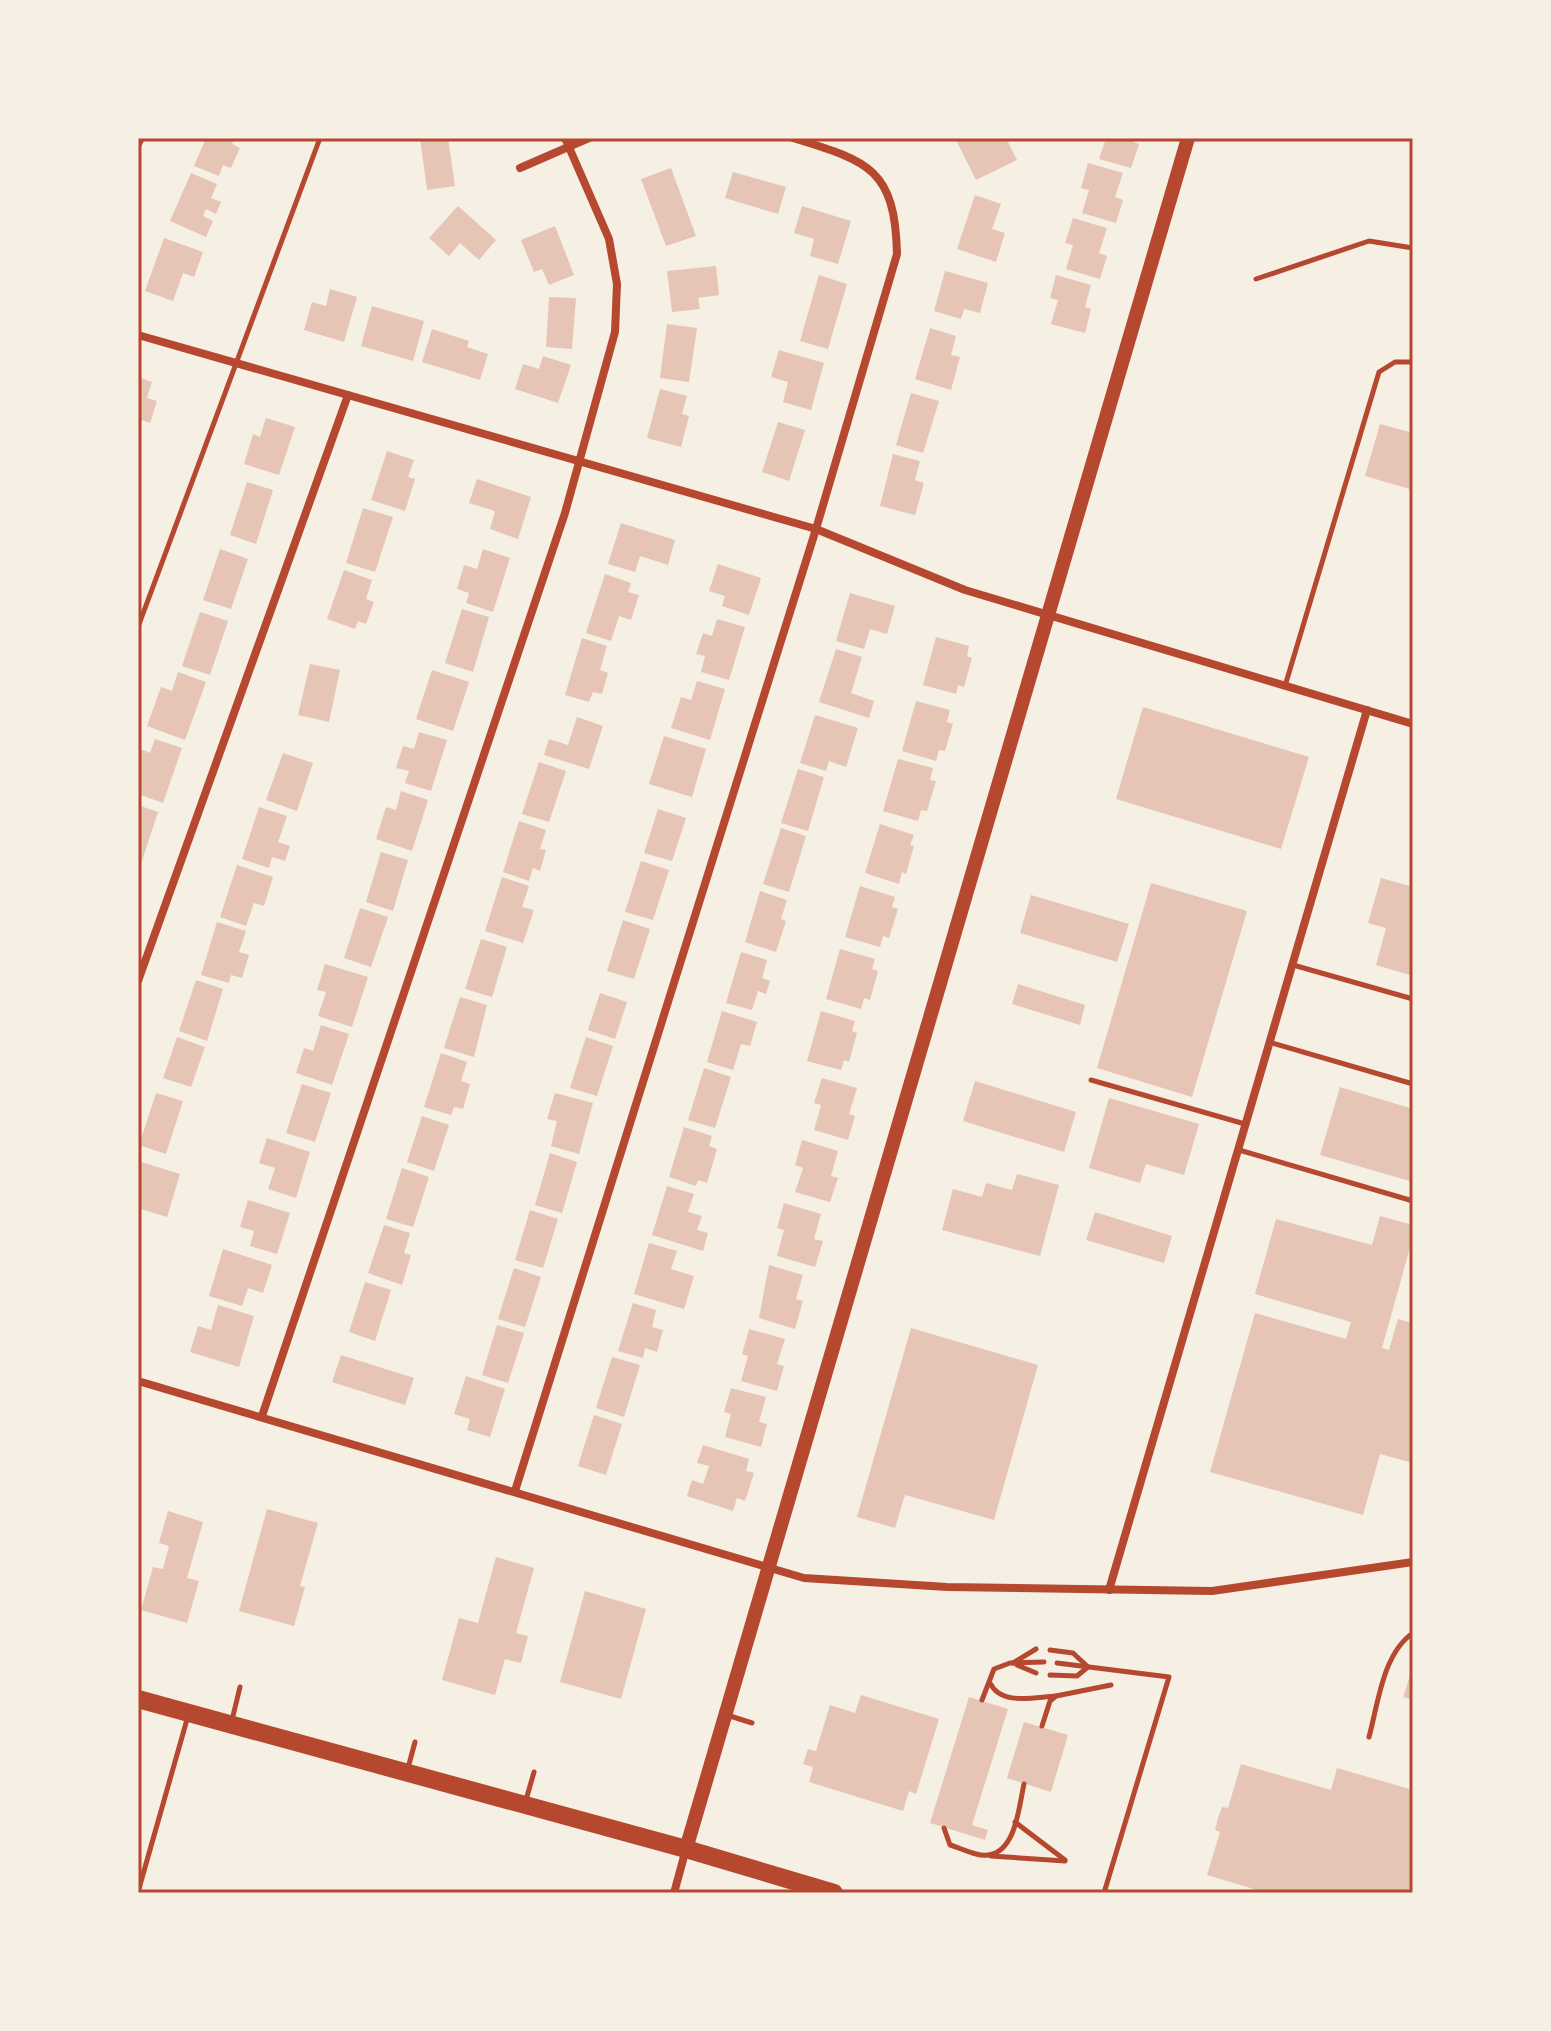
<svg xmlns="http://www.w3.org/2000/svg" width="1551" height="2031" font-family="Quicksand,sans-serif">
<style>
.building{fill:#e6c5b7}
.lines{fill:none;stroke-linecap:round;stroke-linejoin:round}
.service{stroke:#b5482f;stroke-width:5}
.minor{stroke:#b5482f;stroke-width:8}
.tertiary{stroke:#b5482f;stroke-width:14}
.trunk{stroke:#b5482f;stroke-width:18}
.neatline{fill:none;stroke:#b5482f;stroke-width:3}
</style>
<rect width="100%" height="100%" fill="#f6efe4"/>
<g class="building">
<polygon points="206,138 235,138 232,144 240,148 231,168 223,165 219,176 194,166"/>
<polygon points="420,138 448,138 455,186 427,190"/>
<polygon points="955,138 1006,138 1017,160 976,180"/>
<polygon points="1106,138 1134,138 1133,142 1139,144 1131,168 1099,159"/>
<polygon points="1088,163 1123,173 1115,197 1123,200 1116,223 1082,213 1089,190 1081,188"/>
<polygon points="671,168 696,236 666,246 641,179"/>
<polygon points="733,172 786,187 778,214 725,198"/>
<polygon points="191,173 217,184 211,198 221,202 216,214 206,209 203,216 213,221 206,237 170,221"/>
<polygon points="975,195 1001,204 992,229 1005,233 996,262 957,249"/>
<polygon points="458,206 496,240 479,260 460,243 449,256 429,238"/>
<polygon points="802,206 851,221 838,264 810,256 814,239 794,233"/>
<polygon points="1073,218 1107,228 1099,253 1107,256 1100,279 1066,269 1073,245 1065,243"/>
<polygon points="555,226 574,275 549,285 542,269 534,272 521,240"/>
<polygon points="164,238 203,252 194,277 183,273 173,301 145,291"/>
<polygon points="716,266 719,295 698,298 700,309 672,312 667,271"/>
<polygon points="945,271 988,283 980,313 964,309 961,319 934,311"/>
<polygon points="819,275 847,284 828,349 800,341"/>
<polygon points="1056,275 1091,285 1085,307 1091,309 1085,333 1051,324 1058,300 1050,298"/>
<polygon points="330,289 357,297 344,342 304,330 312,302 326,306"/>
<polygon points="549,297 576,298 572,349 546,347"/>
<polygon points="372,306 424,321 413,361 361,346"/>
<polygon points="667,324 697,328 689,382 660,378"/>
<polygon points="930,328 956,336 951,355 960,357 951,390 915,379"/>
<polygon points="432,329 469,341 467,347 488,354 480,380 422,362"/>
<polygon points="779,350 824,363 811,410 783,402 788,382 771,377"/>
<polygon points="543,356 571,365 558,403 515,389 523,364 539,369"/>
<polygon points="138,377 152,382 147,398 157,401 150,423 142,420 139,429"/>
<polygon points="660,389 687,396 682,414 689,416 681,447 647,438"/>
<polygon points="911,393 939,401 923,453 896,445"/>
<polygon points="266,418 295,427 279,475 244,464 253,434 260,437"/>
<polygon points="778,422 805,430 789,481 762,472"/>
<polygon points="1380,424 1413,433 1413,490 1365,476"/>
<polygon points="387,451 414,460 408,477 415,479 405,511 371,500"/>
<polygon points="893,454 920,461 915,480 924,483 915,515 880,506"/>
<polygon points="477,479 531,497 518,539 490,529 495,511 469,503"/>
<polygon points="247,482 273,490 256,544 230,535"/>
<polygon points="363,508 393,517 375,572 346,563"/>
<polygon points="621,523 675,540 668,565 640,556 635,572 608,564"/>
<polygon points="220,549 248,559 231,609 203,600"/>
<polygon points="483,549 510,558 493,612 466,603 469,593 457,589 464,565 477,569"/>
<polygon points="718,564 761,578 749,615 722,606 725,596 709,591"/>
<polygon points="344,570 372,580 366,599 374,602 366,624 358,621 355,629 327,619"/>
<polygon points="605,574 631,583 628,592 639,595 631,620 619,616 611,641 586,633"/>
<polygon points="850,593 895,606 887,634 870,629 864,649 836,641"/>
<polygon points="462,609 489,617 473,672 445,663"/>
<polygon points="200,612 228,621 210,675 182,666"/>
<polygon points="717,619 745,627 729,680 701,672 705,656 696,654 703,633 712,636"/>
<polygon points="936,637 969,646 967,656 972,658 964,687 958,685 956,694 923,685"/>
<polygon points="582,638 607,646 600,670 608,673 602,694 593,692 589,702 565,695"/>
<polygon points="836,649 862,657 851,693 874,701 869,718 819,702"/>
<polygon points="310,664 340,670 329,722 298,715"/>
<polygon points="432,670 469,682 453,731 416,719"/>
<polygon points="178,672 206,682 185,740 147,726 161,687 172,691"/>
<polygon points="697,681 725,689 710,740 671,728 681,697 691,700"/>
<polygon points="916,701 950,710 947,722 953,724 945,751 939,750 936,761 902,751"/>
<polygon points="1143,707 1309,757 1281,849 1116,799"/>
<polygon points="815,715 858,728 846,767 829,761 826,771 800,763"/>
<polygon points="577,717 603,726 589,769 544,755 549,739 568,745"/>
<polygon points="419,732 447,740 431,791 405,783 409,771 396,768 403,746 414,749"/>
<polygon points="664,736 706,749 692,797 649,784"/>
<polygon points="155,739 182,748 163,803 138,794 138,748 150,753"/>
<polygon points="283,753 313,763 297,811 266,800"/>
<polygon points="898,759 933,768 930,780 936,781 927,811 921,810 918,821 883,811"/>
<polygon points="539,762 566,771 549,822 522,814"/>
<polygon points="798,769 824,777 808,831 781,823"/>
<polygon points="401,791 428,800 412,851 376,839 386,807 396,810"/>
<polygon points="138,805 158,812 139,870 138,870"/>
<polygon points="259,807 287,816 278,842 290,846 285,861 272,857 269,868 242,859"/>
<polygon points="658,809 686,818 672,861 644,853"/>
<polygon points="519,821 546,830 540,849 546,850 540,871 533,868 529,881 503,872"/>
<polygon points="880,824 914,835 910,845 914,846 906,874 902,872 899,884 865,873"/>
<polygon points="781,828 806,836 789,892 763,884"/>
<polygon points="381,852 408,860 393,911 366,902"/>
<polygon points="641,861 669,870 653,920 625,912"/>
<polygon points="237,865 273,877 264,906 254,903 246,926 220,917"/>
<polygon points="502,877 529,886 522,907 534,910 523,943 485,931"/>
<polygon points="1381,878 1413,887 1413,976 1376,965 1386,928 1368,923"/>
<polygon points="1151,883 1247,911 1192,1097 1097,1068"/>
<polygon points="860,886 895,897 892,907 898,909 889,938 883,936 880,947 845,937"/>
<polygon points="760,891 787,900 781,919 786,921 776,952 745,942"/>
<polygon points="1031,895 1129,924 1117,962 1020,933"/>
<polygon points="360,908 388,917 371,967 344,958"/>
<polygon points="623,920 650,929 634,979 607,971"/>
<polygon points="217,922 246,931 239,952 249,955 242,978 231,975 229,983 201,975"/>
<polygon points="481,939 507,947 492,997 465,989"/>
<polygon points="840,949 875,959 872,969 878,971 870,1000 864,998 861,1009 826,999"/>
<polygon points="741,952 767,960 762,978 770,981 766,994 758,991 752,1010 726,1003"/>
<polygon points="325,964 368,977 352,1027 318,1016 326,992 317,990"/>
<polygon points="196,980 223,989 207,1041 179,1031"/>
<polygon points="1018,984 1085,1005 1080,1025 1012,1004"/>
<polygon points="600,993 627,1002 615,1039 588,1030"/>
<polygon points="460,997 487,1005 474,1057 444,1048"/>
<polygon points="722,1011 757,1022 750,1046 741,1044 733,1070 707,1062"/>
<polygon points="821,1011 855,1021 852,1031 857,1033 849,1062 844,1060 841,1070 807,1061"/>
<polygon points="321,1025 349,1034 332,1085 296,1073 304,1048 313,1051"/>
<polygon points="177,1037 205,1047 191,1087 163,1078"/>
<polygon points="586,1037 613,1046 597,1096 570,1088"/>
<polygon points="441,1053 467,1062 461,1081 470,1084 463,1109 454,1107 451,1115 424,1107"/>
<polygon points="704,1068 731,1077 715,1128 688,1120"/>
<polygon points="822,1078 857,1088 849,1114 855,1116 848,1140 814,1130 821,1105 814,1103"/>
<polygon points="975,1081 1076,1112 1064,1152 963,1121"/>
<polygon points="302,1084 331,1093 315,1142 286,1133"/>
<polygon points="1340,1087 1413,1109 1413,1182 1320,1155"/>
<polygon points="156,1093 183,1101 166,1154 139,1145"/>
<polygon points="555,1093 593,1103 579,1154 551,1146 557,1121 547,1119"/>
<polygon points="1109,1098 1199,1124 1184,1175 1146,1164 1140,1183 1089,1168"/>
<polygon points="422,1116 449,1125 434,1171 407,1162"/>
<polygon points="684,1127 712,1136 709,1146 717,1149 707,1183 698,1180 696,1186 669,1177"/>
<polygon points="267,1138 310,1152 296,1198 268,1189 275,1168 259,1163"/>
<polygon points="802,1140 838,1151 831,1176 838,1178 830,1202 795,1192 803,1168 795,1165"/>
<polygon points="550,1153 577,1162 562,1213 535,1205"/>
<polygon points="138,1161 180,1174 167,1217 138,1208"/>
<polygon points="402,1168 429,1177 413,1227 386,1219"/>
<polygon points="1017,1174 1059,1185 1040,1256 942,1230 953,1189 982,1197 986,1183 1012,1190"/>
<polygon points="667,1186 694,1194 688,1212 702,1216 697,1230 708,1233 703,1251 652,1235"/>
<polygon points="248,1200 290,1213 277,1254 250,1246 254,1231 240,1227"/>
<polygon points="784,1203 821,1214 814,1239 823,1241 815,1267 777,1256 784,1230 777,1228"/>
<polygon points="530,1210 558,1219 543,1268 515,1260"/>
<polygon points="1095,1212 1172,1236 1164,1263 1086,1240"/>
<polygon points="1380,1216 1413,1225 1413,1237 1382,1348 1389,1350 1398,1319 1413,1323 1413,1463 1380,1454 1363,1515 1210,1472 1255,1313 1346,1339 1351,1322 1255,1294 1276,1219 1372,1245"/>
<polygon points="384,1225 410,1233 404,1253 411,1255 402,1285 368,1273"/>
<polygon points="649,1243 677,1251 671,1269 694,1276 684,1309 634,1294"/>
<polygon points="223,1249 272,1265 263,1293 248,1288 242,1306 209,1296"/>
<polygon points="769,1265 803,1275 796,1299 803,1301 795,1329 759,1318"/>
<polygon points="514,1268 541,1277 525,1327 498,1319"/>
<polygon points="365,1282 391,1290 375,1341 349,1332"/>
<polygon points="633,1303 656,1310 652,1327 663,1330 657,1352 645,1348 643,1358 618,1351"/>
<polygon points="218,1305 254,1316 239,1367 190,1352 198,1326 211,1330"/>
<polygon points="497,1325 524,1333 508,1383 482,1375"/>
<polygon points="911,1328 1038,1365 994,1520 905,1495 895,1528 857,1517"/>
<polygon points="749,1329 785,1339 777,1364 784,1366 777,1391 741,1381 748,1356 742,1354"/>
<polygon points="341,1355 414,1378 405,1405 332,1382"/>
<polygon points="612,1357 640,1365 624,1417 596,1408"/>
<polygon points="466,1376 505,1389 490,1437 467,1430 470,1419 454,1414"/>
<polygon points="731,1388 766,1397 759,1422 767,1424 761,1447 725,1437 731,1414 724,1412"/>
<polygon points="594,1415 622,1424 606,1475 578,1466"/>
<polygon points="703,1445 749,1459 746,1471 754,1473 745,1501 737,1498 733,1511 687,1496 692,1480 703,1484 709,1466 697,1463"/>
<polygon points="267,1509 318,1523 300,1586 305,1587 294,1626 239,1611"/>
<polygon points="168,1511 203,1522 187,1578 199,1581 187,1623 141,1610 153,1567 163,1569 169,1546 159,1543"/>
<polygon points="496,1557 534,1568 516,1633 528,1636 521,1663 505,1659 495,1695 442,1680 459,1618 478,1623"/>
<polygon points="585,1591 646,1609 621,1699 560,1682"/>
<polygon points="1413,1667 1413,1700 1403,1697"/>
<polygon points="861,1695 939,1719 916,1794 909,1791 903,1811 809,1782 813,1767 803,1764 808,1749 816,1751 830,1705 855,1713"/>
<polygon points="969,1697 1008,1709 972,1825 988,1830 985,1840 930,1823"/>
<polygon points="1024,1722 1068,1735 1051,1792 1007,1778"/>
<polygon points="1241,1764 1331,1790 1337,1768 1413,1790 1413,1893 1267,1893 1207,1875 1220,1832 1215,1830 1218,1818 1222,1807 1228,1808"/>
</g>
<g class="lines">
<g class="service">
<polyline points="1256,279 1369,241 1413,248"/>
<polyline points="138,627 320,138"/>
<polyline points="1285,686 1379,372 1395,362 1413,362"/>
<polyline points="1293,965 1413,999"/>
<polyline points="1269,1042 1413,1084"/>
<polyline points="1091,1080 1245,1124"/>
<polyline points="1239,1150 1413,1201"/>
<polyline points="1013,1663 1036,1649"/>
<polyline points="1057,1663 1169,1677 1104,1893"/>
<polyline points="1017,1665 1036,1673"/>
<polyline points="1050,1675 1077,1676 1088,1667 1073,1653 1050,1650"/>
<path d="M990,1683C1001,1706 1034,1697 1056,1696"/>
<polyline points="982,1700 994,1669 1010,1663 1044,1662"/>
<polyline points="727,1715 752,1723"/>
<polyline points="232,1720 240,1687"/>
<polyline points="1042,1726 1050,1701 1056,1696 1111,1685"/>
<path d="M1369,1737C1378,1704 1383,1653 1413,1633"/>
<polyline points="408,1768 415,1742"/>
<polyline points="526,1800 534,1772"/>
<polyline points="1015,1822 1065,1860"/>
<path d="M944,1828L950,1845C961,1848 977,1857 988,1855C1016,1852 1019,1806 1024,1784"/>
<polyline points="991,1856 1065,1861"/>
<polyline points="138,1892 188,1716"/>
</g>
<g class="minor">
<polyline points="138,144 141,138"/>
<polyline points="520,168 589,138"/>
<polyline points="138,335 816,529 965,590 1413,724"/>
<polyline points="138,981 348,395"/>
<polyline points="138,1381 804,1578 947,1587 1212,1591 1413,1562"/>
<polyline points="262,1416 565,513 615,332 617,284 609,239 565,138"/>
<path d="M515,1491L816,529L897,254C895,168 868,161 793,138"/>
<polyline points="1109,1590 1367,710"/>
<polyline points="674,1893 686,1849"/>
</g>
<polyline class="tertiary" points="686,1849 1188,138"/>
<polyline class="trunk" points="138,1699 686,1849 834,1893"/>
</g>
<rect width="1551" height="2031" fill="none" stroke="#f6efe4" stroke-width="280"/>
<rect x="140" y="140" width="1271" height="1751" class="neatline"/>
</svg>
